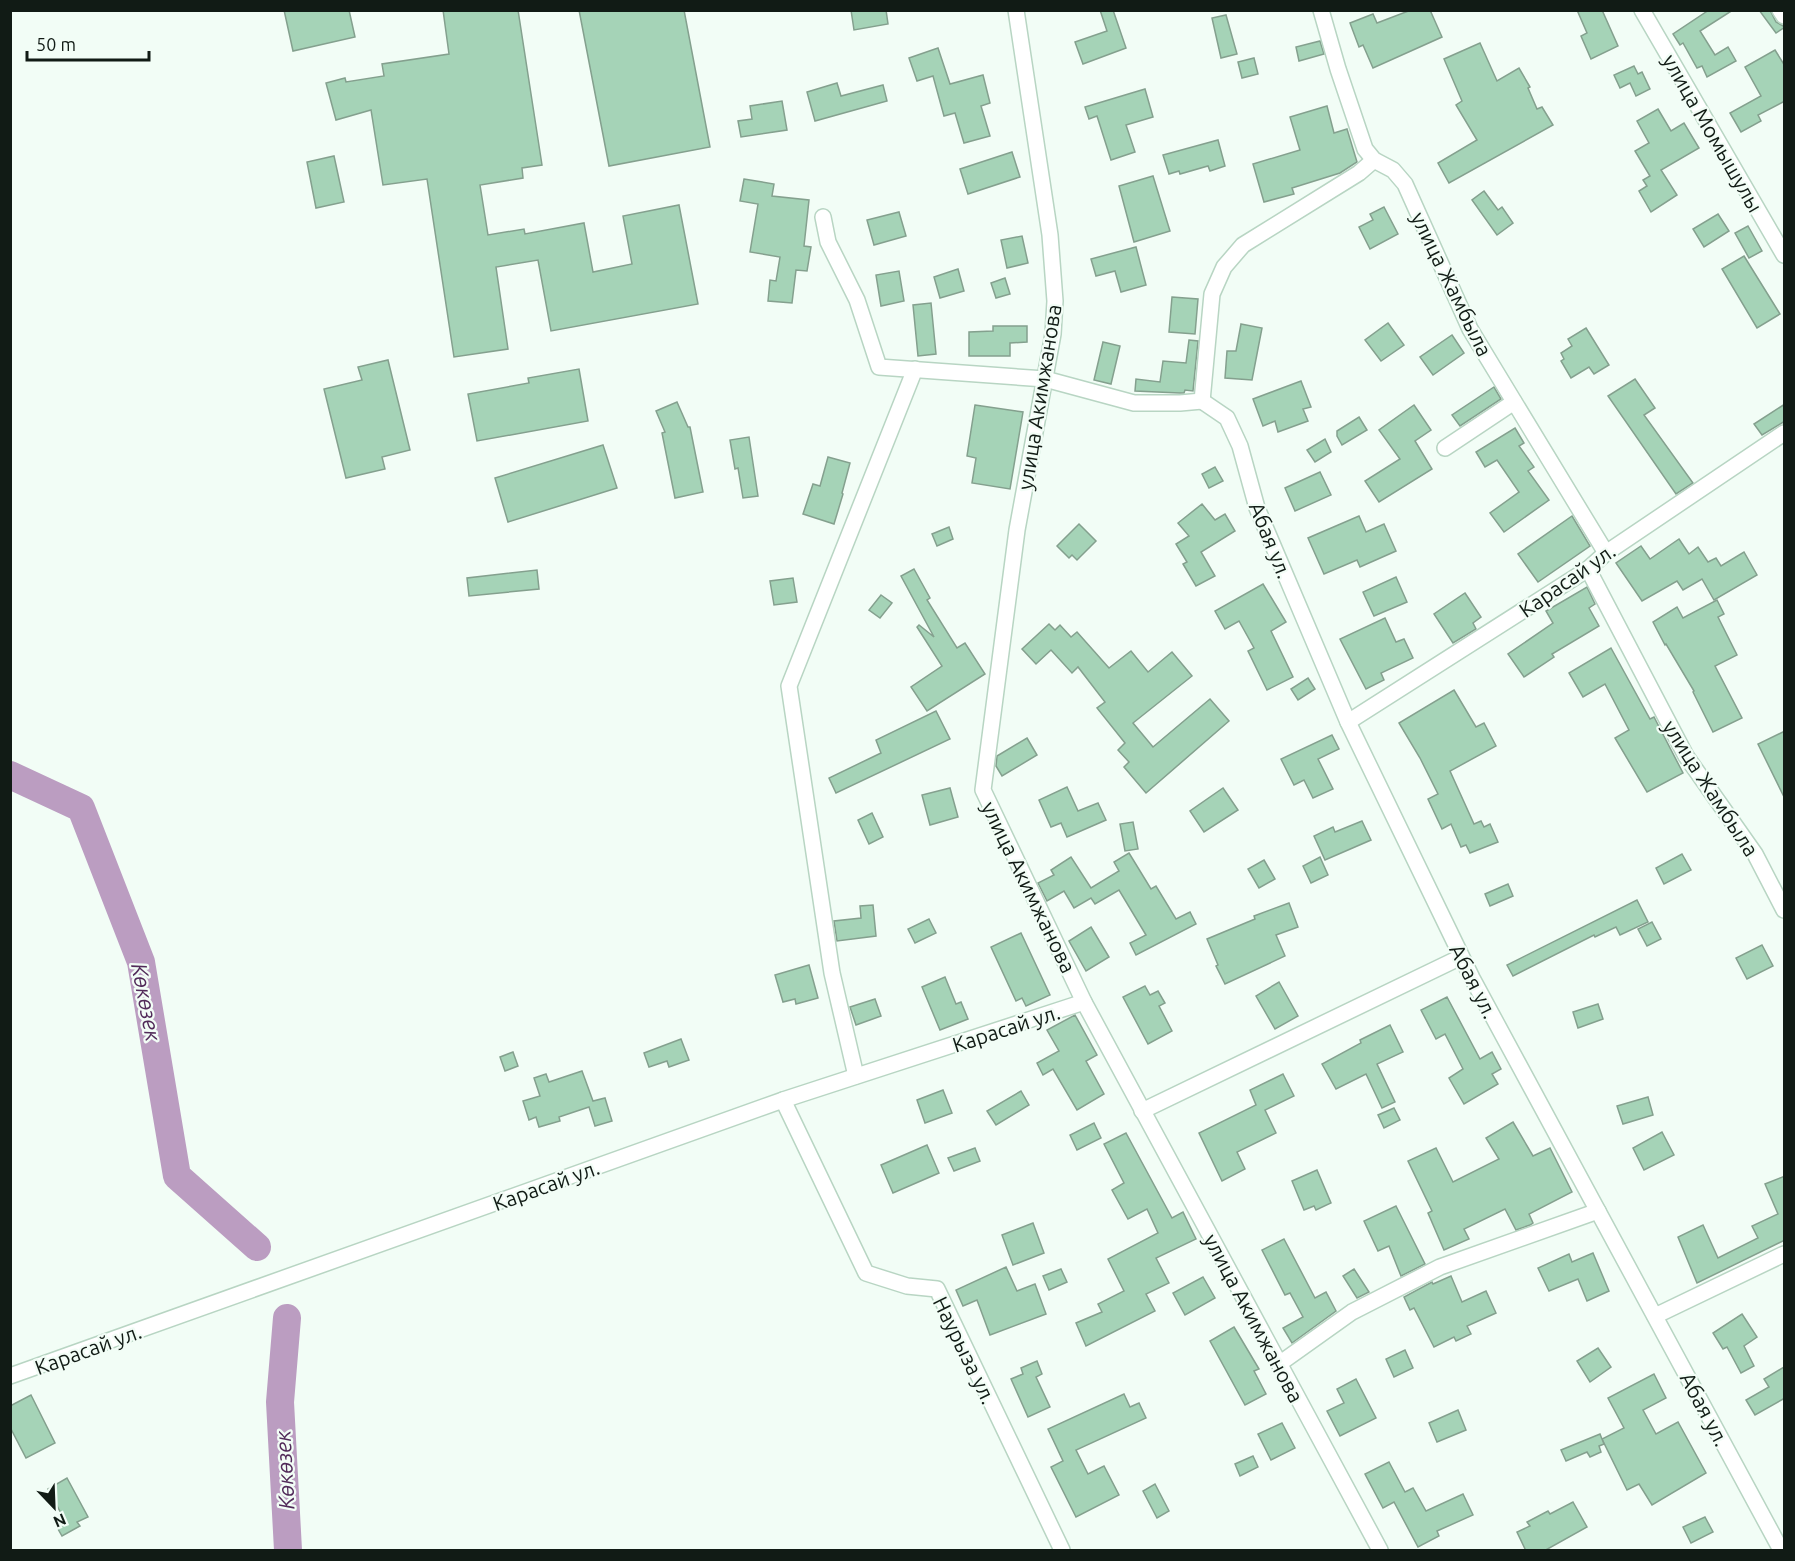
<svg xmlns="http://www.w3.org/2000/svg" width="1795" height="1561" font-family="Ubuntu,sans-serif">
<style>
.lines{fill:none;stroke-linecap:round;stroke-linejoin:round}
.river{stroke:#bb9dc1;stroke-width:28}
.building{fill:#a5d3b7;stroke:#84a08e;stroke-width:1.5}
.minor-casing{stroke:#b8d5c3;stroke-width:18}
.minor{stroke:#fff;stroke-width:15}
.labels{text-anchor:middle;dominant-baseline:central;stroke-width:4.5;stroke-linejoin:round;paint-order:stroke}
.street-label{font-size:21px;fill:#111b15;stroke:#f2fdf6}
.water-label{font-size:22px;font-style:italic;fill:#512a59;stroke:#f2fdf6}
</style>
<rect width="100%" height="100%" fill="#f2fdf6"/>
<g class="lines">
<g class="river">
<polyline points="10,775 81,808 141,962 177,1176 257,1247"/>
<polyline points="287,1318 280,1402 288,1550"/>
</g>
</g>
<g class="building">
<polygon points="284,10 349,10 355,37 293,51"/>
<polygon points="443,10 518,10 542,165 522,168 523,178 480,185 488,235 524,229 525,234 584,223 593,272 632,264 623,216 679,205 698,304 551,331 538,260 496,267 508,349 454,357 427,179 383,185 371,110 336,120 326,83 345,78 346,82 384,76 382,64 449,54"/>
<polygon points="579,10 684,10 710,147 609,166"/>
<polygon points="851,10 886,10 888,24 854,30"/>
<polygon points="1100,10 1113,10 1126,48 1083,64 1075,42 1107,31"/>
<polygon points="1411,10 1430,10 1442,37 1373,68 1363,45 1359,47 1350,23 1373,14 1377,23"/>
<polygon points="1577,10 1602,10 1618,46 1591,59 1581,36 1587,33"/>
<polygon points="1709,10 1733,10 1700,31 1715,55 1728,47 1736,61 1707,77 1702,66 1697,68 1683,43 1680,45 1673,34"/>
<polygon points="1759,10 1770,10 1776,22 1785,27 1776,33"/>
<polygon points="1226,15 1237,54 1221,58 1212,18"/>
<polygon points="1320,41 1324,54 1299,61 1296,47"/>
<polygon points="1480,43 1497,81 1519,68 1530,87 1528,88 1537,109 1542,107 1553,125 1449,183 1438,163 1477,140 1456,105 1462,101 1444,59"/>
<polygon points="938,48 950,84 983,75 990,103 981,106 990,136 964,143 955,113 944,116 933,76 917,81 909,58"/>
<polygon points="1775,50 1785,66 1785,101 1758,115 1761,121 1741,132 1730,113 1761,96 1745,67"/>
<polygon points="1254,58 1258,74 1242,78 1238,62"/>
<polygon points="1634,66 1638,74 1642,72 1650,89 1636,96 1630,83 1620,88 1614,75"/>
<polygon points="837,83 841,96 883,85 887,101 815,121 807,92"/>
<polygon points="1145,89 1153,117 1126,125 1135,152 1111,160 1097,116 1089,119 1085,107"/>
<polygon points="782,101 787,130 741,137 738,121 752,119 750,106"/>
<polygon points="1327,106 1334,133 1347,129 1357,162 1340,173 1292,188 1294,194 1264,202 1253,164 1300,150 1290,117"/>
<polygon points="1658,109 1671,131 1684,123 1699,148 1661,170 1677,195 1651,212 1639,191 1647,186 1643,180 1650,176 1635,151 1649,143 1637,121"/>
<polygon points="1218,140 1225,166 1210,171 1208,166 1180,174 1179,171 1169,174 1163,155"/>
<polygon points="1012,152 1020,177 968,194 960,169"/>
<polygon points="334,156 344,202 316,208 307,162"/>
<polygon points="1153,176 1170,231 1134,242 1119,186"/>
<polygon points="744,179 774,184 772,196 809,200 804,246 811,247 807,271 796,270 792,303 768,301 770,280 776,281 780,257 750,252 758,204 740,201"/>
<polygon points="1484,191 1498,210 1502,207 1513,223 1497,235 1472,200"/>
<polygon points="1384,207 1398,234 1370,249 1359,227 1373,220 1370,214"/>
<polygon points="899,212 906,236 874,245 867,220"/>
<polygon points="1718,214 1729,231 1704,247 1693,229"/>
<polygon points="1748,226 1762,251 1749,258 1735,233"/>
<polygon points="1022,236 1028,263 1007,268 1001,240"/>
<polygon points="1136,247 1146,285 1121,292 1115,271 1096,276 1091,259"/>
<polygon points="1744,256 1780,314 1757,328 1722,269"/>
<polygon points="958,269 964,291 940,298 934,277"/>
<polygon points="899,271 904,301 881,306 876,275"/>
<polygon points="1005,278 1010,294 996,298 991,283"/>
<polygon points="1172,297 1198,299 1195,334 1169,332"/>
<polygon points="931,303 936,354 918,356 913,305"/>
<polygon points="1388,323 1404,345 1381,361 1365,340"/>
<polygon points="1241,324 1262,328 1252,380 1225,378 1227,351 1236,351"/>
<polygon points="993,326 1027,326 1027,342 1010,343 1010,356 969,356 969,332 993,331"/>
<polygon points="1586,328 1609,365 1594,374 1589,367 1571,378 1561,361 1564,359 1561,353 1572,346 1568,339"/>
<polygon points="1452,335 1464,353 1433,375 1420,357"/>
<polygon points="1189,340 1198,341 1193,391 1185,390 1184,393 1180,393 1135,391 1136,379 1160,382 1163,361 1186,363"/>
<polygon points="1103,342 1120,346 1111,384 1094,380"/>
<polygon points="388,360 410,450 382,457 385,469 346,478 324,389 362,380 358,367"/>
<polygon points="579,369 588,421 477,441 468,394 529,383 528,378"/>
<polygon points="1635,379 1655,408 1644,415 1693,483 1676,494 1608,396"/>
<polygon points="1301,381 1311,407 1303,409 1308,421 1278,432 1275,421 1263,426 1253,399"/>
<polygon points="1494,387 1501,399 1460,426 1452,415"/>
<polygon points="677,402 688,427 690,427 703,492 675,498 662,433 665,432 656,411"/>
<polygon points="1785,404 1785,421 1762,435 1754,424"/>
<polygon points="975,405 1023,412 1010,489 972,483 976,458 967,456"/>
<polygon points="1414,405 1431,430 1415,441 1432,469 1379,502 1365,481 1400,459 1379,430"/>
<polygon points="1359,417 1367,430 1342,445 1337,436 1337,431"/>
<polygon points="1515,428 1524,443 1519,446 1534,467 1528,471 1549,500 1504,532 1490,513 1519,492 1497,460 1485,467 1476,452"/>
<polygon points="749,437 758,496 743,498 738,468 735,469 730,440"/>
<polygon points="1325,439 1331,452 1315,462 1307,450"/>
<polygon points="603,445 617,488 508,522 495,478"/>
<polygon points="828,457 850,463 842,493 843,494 834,524 803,514 813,484 820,486"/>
<polygon points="1215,467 1223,481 1209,488 1202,474"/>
<polygon points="1320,472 1331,495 1295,511 1285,488"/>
<polygon points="1202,504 1215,520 1225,514 1235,531 1201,552 1215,576 1196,586 1183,564 1187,562 1176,544 1189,536 1178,523"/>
<polygon points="1359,516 1366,532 1384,524 1396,551 1360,567 1357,560 1324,574 1308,538"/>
<polygon points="1572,516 1590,546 1538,582 1518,554"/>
<polygon points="1079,524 1096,541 1077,560 1072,555 1069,558 1057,546"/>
<polygon points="949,527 953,539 937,546 932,534"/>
<polygon points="1679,539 1689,554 1698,547 1708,562 1716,558 1721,566 1744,552 1757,575 1714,600 1702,579 1683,590 1677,581 1642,601 1616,563 1641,546 1650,559"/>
<polygon points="914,569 930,598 927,600 957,648 965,643 985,674 927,711 911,687 942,666 917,627 919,625 934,637 901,576"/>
<polygon points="537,570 539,589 469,596 467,578"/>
<polygon points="1396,577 1407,602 1374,616 1363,592"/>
<polygon points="793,578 797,602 774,605 770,581"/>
<polygon points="1263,584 1286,622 1271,631 1293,677 1267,690 1248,651 1254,648 1239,621 1225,629 1215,611"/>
<polygon points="1587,587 1595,604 1589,608 1599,626 1552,654 1554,657 1524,677 1508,654 1553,623 1546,611"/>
<polygon points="1465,593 1481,617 1473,623 1476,629 1453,643 1434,614"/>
<polygon points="881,595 892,603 880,618 869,610"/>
<polygon points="1717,600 1724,614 1718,617 1737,655 1715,666 1742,718 1713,732 1693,692 1694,691 1666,644 1665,645 1653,622 1677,607 1683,618"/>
<polygon points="1385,618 1396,642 1404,639 1413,658 1381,673 1384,680 1366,689 1340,639"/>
<polygon points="1049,624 1055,630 1060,625 1071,637 1077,632 1109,668 1131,651 1148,672 1172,652 1192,676 1133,723 1153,747 1210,699 1229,721 1146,793 1124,767 1129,762 1118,750 1125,743 1097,708 1105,702 1078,667 1072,673 1051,650 1036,664 1022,649"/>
<polygon points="1611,648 1650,719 1654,717 1683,773 1647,792 1615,738 1629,730 1605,684 1583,697 1569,673"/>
<polygon points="1308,678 1315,689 1298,700 1291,689"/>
<polygon points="1454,690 1476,727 1484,723 1496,746 1450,771 1474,824 1481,821 1484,827 1490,824 1498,842 1470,853 1466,845 1461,847 1451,824 1442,829 1428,799 1438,794 1420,758 1399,723"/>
<polygon points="936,711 950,739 836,793 829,778 881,753 876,740"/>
<polygon points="1785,731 1785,799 1758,744"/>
<polygon points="1332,735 1339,749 1318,759 1333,789 1313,798 1304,780 1294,785 1281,759"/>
<polygon points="1027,738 1037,755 1002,776 996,766 997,756"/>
<polygon points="1067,787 1078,811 1098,803 1106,820 1067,837 1061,823 1051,827 1039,800"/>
<polygon points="950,788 958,817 930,825 922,795"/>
<polygon points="1223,788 1238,810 1204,832 1190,811"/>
<polygon points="872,813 883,837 869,844 858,820"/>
<polygon points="1362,821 1371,840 1325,860 1314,836 1333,827 1335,832"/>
<polygon points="1133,822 1138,849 1125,851 1120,824"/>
<polygon points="1129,853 1151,889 1156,886 1176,919 1190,912 1196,924 1136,955 1130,943 1146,935 1119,890 1095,904 1091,898 1074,908 1064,891 1047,901 1038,883 1054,875 1051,870 1071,857 1091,888 1119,871 1114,862"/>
<polygon points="1682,854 1691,870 1664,884 1656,868"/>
<polygon points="1320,857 1328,875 1311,883 1303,866"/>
<polygon points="1264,860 1275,879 1259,888 1248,869"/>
<polygon points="1508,884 1513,896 1490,906 1485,894"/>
<polygon points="1637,900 1648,922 1620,935 1616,927 1595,937 1594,935 1513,976 1507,965"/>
<polygon points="1289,903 1298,927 1276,935 1285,956 1225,984 1216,966 1218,965 1207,939 1255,919 1254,916"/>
<polygon points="873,905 876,936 837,941 834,921 861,918 860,906"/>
<polygon points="929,919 936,933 915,943 908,929"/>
<polygon points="1652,922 1661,939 1647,946 1638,929"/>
<polygon points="1091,927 1109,957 1086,971 1069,941"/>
<polygon points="1021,933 1050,995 1026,1006 1022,998 1016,1001 991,947"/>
<polygon points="1762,945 1773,966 1747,979 1736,958"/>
<polygon points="809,965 818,998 796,1004 795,999 783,1002 775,975"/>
<polygon points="945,977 956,1004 961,1002 968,1019 940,1030 922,987"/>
<polygon points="1279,982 1298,1016 1275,1029 1256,996"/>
<polygon points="1145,986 1150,995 1158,991 1165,1003 1159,1006 1172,1031 1148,1044 1123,997"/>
<polygon points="1447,997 1480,1059 1492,1052 1501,1069 1492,1074 1498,1084 1464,1104 1449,1078 1463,1069 1445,1034 1436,1039 1421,1010"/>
<polygon points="875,999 881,1016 856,1025 850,1007"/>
<polygon points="1598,1004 1603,1019 1578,1028 1573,1012"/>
<polygon points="1075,1015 1097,1055 1086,1061 1104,1094 1077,1110 1053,1069 1043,1075 1037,1063 1059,1051 1047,1030"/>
<polygon points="1390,1025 1403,1052 1377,1064 1395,1102 1382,1108 1366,1074 1336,1089 1322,1064 1361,1043 1360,1040"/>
<polygon points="681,1039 689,1060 669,1067 667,1061 649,1067 644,1053"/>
<polygon points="513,1052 518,1066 505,1071 500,1057"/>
<polygon points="582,1071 593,1101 605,1098 612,1121 595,1126 589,1107 559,1117 560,1121 539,1127 536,1117 529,1120 523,1101 540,1096 534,1078 546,1074 549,1082"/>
<polygon points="1283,1074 1294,1096 1265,1110 1276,1133 1237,1152 1245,1169 1222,1181 1199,1133 1256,1105 1250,1090"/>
<polygon points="943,1090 952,1113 925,1123 917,1100"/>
<polygon points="1021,1091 1029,1105 996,1125 987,1111"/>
<polygon points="1648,1097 1653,1115 1623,1124 1617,1106"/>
<polygon points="1394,1108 1400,1120 1384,1128 1378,1115"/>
<polygon points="1513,1122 1533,1156 1550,1148 1572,1192 1529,1214 1533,1223 1530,1225 1516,1230 1505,1209 1464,1229 1469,1239 1444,1250 1428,1213 1432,1211 1408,1161 1436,1148 1453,1182 1499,1159 1486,1138"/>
<polygon points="1094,1123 1101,1138 1077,1150 1070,1135"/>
<polygon points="1662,1132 1674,1155 1644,1170 1633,1148"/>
<polygon points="1126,1133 1172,1218 1183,1212 1196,1239 1156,1258 1169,1283 1146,1294 1155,1311 1086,1346 1076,1323 1102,1312 1098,1304 1124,1291 1108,1259 1158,1233 1147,1209 1128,1219 1112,1190 1124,1183 1104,1144"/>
<polygon points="927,1145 939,1173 893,1193 881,1165"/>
<polygon points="975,1148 980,1161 954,1171 948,1158"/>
<polygon points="1317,1170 1331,1203 1316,1210 1314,1206 1304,1210 1292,1181"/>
<polygon points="1785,1176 1785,1240 1697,1283 1678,1237 1703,1225 1718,1258 1758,1238 1752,1226 1778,1214 1765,1184"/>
<polygon points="1396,1206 1425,1264 1401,1276 1389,1246 1378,1251 1364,1221"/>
<polygon points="1033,1223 1044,1253 1013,1265 1002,1235"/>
<polygon points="1284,1239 1315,1298 1326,1292 1336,1311 1292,1343 1283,1328 1303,1317 1290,1293 1285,1295 1262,1250"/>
<polygon points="1593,1253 1609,1291 1587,1301 1578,1279 1549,1291 1538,1268 1569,1254 1572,1262"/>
<polygon points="1006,1267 1017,1291 1035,1284 1046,1314 990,1335 977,1300 963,1306 956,1290"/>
<polygon points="1061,1269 1067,1282 1049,1290 1043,1276"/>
<polygon points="1354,1269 1369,1292 1357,1298 1343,1276"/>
<polygon points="1451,1276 1462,1302 1486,1291 1496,1313 1467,1326 1471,1334 1456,1341 1454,1337 1434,1347 1414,1308 1410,1310 1404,1297 1432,1282 1433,1284"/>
<polygon points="1203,1277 1215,1298 1185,1315 1173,1293"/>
<polygon points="1742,1314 1757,1337 1744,1346 1754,1366 1741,1373 1727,1347 1723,1349 1713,1333"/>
<polygon points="1234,1327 1259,1369 1254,1371 1266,1394 1245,1405 1210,1341"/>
<polygon points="1598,1348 1611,1367 1590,1382 1577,1361"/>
<polygon points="1405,1350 1413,1368 1394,1377 1386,1359"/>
<polygon points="1037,1361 1042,1374 1036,1377 1050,1407 1028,1417 1011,1379 1023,1374 1021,1368"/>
<polygon points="1784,1367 1785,1398 1755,1415 1746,1400 1769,1387 1764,1379"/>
<polygon points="1654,1374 1666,1398 1643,1410 1656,1434 1678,1422 1706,1473 1652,1505 1639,1484 1627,1490 1602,1439 1624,1428 1608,1398"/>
<polygon points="1356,1379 1376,1418 1340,1436 1327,1411 1344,1403 1337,1389"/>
<polygon points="1124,1394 1130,1407 1139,1403 1146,1418 1076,1450 1088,1474 1104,1466 1119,1495 1076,1517 1051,1467 1063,1461 1048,1429"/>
<polygon points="31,1395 55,1443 26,1458 10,1427 10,1406"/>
<polygon points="1458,1410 1466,1430 1437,1442 1429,1423"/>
<polygon points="1282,1423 1295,1448 1271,1460 1258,1434"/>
<polygon points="1600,1434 1604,1444 1599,1446 1601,1452 1590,1457 1587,1452 1566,1461 1561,1450"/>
<polygon points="1253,1456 1258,1467 1240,1476 1235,1464"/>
<polygon points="1389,1462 1405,1492 1413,1488 1426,1511 1463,1494 1473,1515 1437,1531 1439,1536 1418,1547 1394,1502 1383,1508 1365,1474"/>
<polygon points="67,1478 88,1517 77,1522 80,1526 62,1536 54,1522 63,1517 48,1489"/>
<polygon points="1155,1484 1169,1511 1157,1518 1143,1491"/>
<polygon points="1573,1502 1587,1527 1544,1551 1526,1551 1517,1532 1530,1526 1527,1522 1548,1511 1550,1514"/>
<polygon points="1705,1517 1713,1532 1691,1543 1683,1527"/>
</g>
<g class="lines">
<defs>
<g id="minor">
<polyline points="1016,10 1050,235 1055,301 1053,334 1017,530 983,790 1084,1002 1380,1550"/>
<polyline points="1321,10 1338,69 1365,149 1374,160 1393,170 1405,184 1470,329 1606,553"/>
<polyline points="1642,10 1784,255"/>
<polyline points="1780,10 1784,16"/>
<polyline points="823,217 828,242 857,300 879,367 1045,379 1134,403 1180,403 1202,401"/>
<polyline points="1202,401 1227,418 1240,446 1257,508 1348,722 1472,978 1781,1550"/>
<polyline points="1202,401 1212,294 1224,267 1243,245 1359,173 1374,160"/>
<polyline points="1445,448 1514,402"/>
<polyline points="1588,569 1686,756 1755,854 1784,910"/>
<polyline points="1348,722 1588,569 1606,553 1784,433"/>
<polyline points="856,1076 832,973 789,686 915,369"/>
<polyline points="783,1100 866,1273 907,1286 937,1289 1062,1550"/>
<polyline points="1142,1111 1461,957"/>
<polyline points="1655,1316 1784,1254"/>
<polyline points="1279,1364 1352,1312 1440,1267 1598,1211"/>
<polyline points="10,1376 783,1100 1084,1002"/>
</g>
</defs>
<use href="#minor" class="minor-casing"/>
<use href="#minor" class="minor"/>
</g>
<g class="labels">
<g class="street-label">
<text transform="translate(1713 133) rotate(60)">улица Момышулы</text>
<text transform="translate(1452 284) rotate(64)">улица Жамбыла</text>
<text transform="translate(1039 397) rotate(-81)">улица Акимжанова</text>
<text transform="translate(1271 540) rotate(68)">Абая ул.</text>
<text transform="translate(1567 580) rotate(-35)">Карасай ул.</text>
<text transform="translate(1711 788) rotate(57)">улица Жамбыла</text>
<text transform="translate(1029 887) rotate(64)">улица Акимжанова</text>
<text transform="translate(1474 981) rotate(63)">Абая ул.</text>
<text transform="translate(1006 1028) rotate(-18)">Карасай ул.</text>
<text transform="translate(546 1185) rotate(-20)">Карасай ул.</text>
<text transform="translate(1254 1318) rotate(62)">улица Акимжанова</text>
<text transform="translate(88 1349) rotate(-20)">Карасай ул.</text>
<text transform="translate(965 1350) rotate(64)">Наурыза ул.</text>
<text transform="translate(1705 1409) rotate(62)">Абая ул.</text>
</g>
<g class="water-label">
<text transform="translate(147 1002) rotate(79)">Көкөзек</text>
<text transform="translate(284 1470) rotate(-93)">Көкөзек</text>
</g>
</g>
<rect width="1795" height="1561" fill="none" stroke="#111b15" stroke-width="24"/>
<g transform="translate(54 1507) rotate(157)" stroke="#f2fdf6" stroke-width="4.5" paint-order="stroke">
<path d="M0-4.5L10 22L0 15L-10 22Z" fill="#111b15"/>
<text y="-9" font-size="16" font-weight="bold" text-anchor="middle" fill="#111b15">N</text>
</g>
<path d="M27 51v9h122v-9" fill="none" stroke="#111b15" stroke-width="3"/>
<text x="36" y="51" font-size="18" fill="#111b15" stroke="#f2fdf6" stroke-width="4.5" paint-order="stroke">50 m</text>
</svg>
